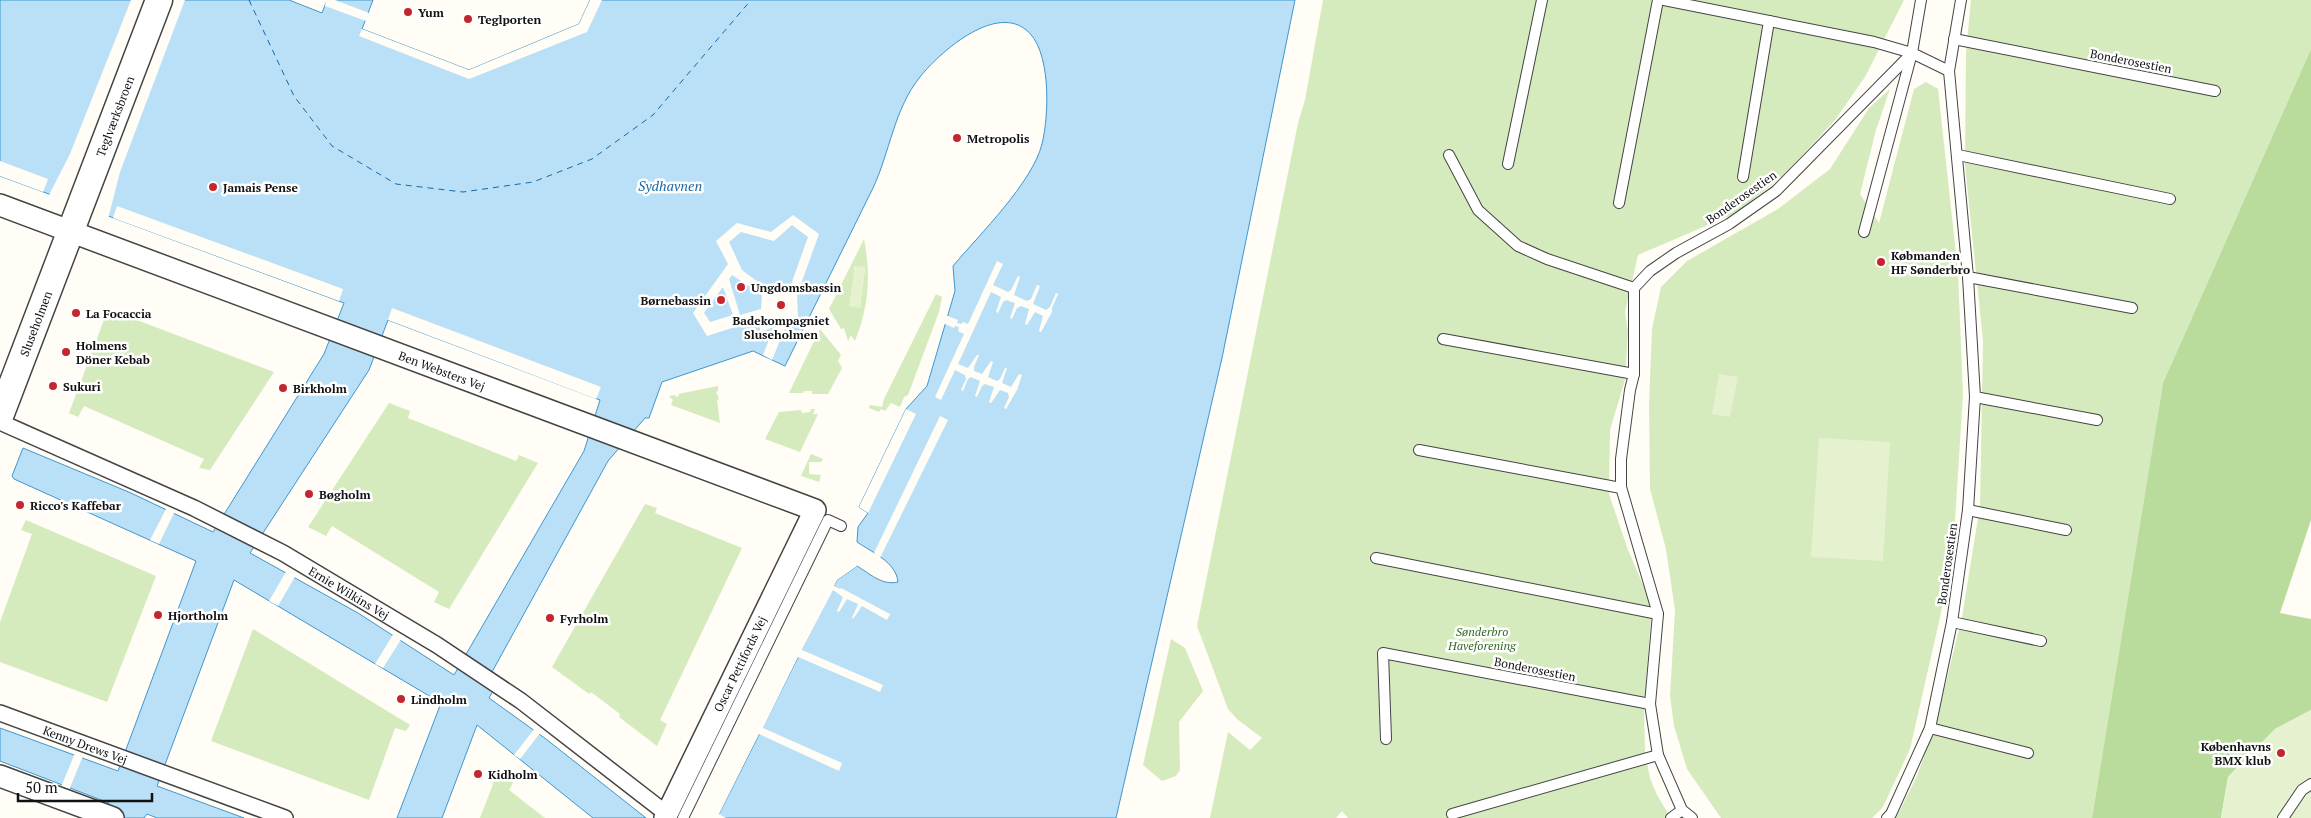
<svg xmlns="http://www.w3.org/2000/svg" width="2311" height="818" font-family="'PT Serif',serif">
<style>
.green{fill:#d5ebbd;fill-rule:evenodd}
.forest{fill:#b9dc9c}
.pitch{fill:#e6f2cf}
.water{fill:#b9e0f7;stroke:#3f96cf;fill-rule:evenodd}
.pier{fill:#fffdf5;fill-rule:evenodd}
.lines{fill:none;stroke-linecap:round;stroke-linejoin:round}
.ferry{stroke:#1768a6;stroke-width:1;stroke-dasharray:6 5;stroke-linecap:butt}
.service-casing{stroke:#444;stroke-width:12}
.pedestrian-casing{stroke:#444;stroke-width:18}
.minor-casing{stroke:#444;stroke-width:24}
.tertiary-casing{stroke:#444;stroke-width:29}
.service{stroke:#fff;stroke-width:10}
.pedestrian{stroke:#fff;stroke-width:15}
.minor{stroke:#fff;stroke-width:21}
.tertiary{stroke:#fff;stroke-width:26}
.poi-dot{fill:#c4262e;stroke:#fff;stroke-width:2}
.labels{text-anchor:middle;dominant-baseline:central;stroke-width:5;stroke-linejoin:round;paint-order:stroke}
.poi-label{font-size:12px;font-weight:bold;fill:#111;stroke:#fff;text-anchor:start}
.street-label{font-size:12px;fill:#111;stroke:#fff}
.park-label{font-size:12px;font-style:italic;fill:#2f6b1f;stroke:#fff}
.water-label{font-size:14px;font-style:italic;fill:#1768a6;stroke:#fff}
</style>
<rect width="100%" height="100%" fill="#fffdf5"/>
<g class="green">
<polygon points="1323,0 1904,0 1865,77 1835,120 1782,177 1736,213 1638,255 1625,312 1628,332 1625,380 1610,430 1609,494 1628,550 1650,601 1651,618 1644,709 1645,753 1650,778 1657,795 1671,818 1348,818 1342,811 1336,818 1210,818 1228,732 1250,750 1262,738 1237,719 1228,709 1197,626 1298,123 1305,100"/>
<polygon points="1971,0 2311,0 2311,49 2163,383 2092,818 1896,818 1917,776 1936,723 1962,617 1980,506 1983,341 1965,165 1966,53"/>
<polygon points="1926,82 1938,89 1958,272 1963,394 1954,536 1941,613 1910,749 1883,807 1872,818 1721,818 1687,769 1674,726 1670,696 1675,610 1666,549 1650,489 1649,404 1652,329 1661,287 1687,261 1778,209 1830,169 1869,108 1890,89 1876,130 1860,194 1879,223 1914,89"/>
<path d="M864,239C871,275 869,306 855,341L851,335L848,341L844,328L841,329L829,309ZM854,267L865,268L860,308Z"/>
<polygon points="936,294 942,297 939,312 908,395 904,397 900,407 891,403 885,411 881,409 879,412 869,408 870,405 882,407 884,399"/>
<polygon points="108,309 274,372 210,470 199,468 204,459 84,406 78,417 69,413"/>
<polygon points="820,329 841,355 838,361 842,368 828,394 812,394 812,391 804,391 803,393 789,393"/>
<polygon points="718,386 718,391 716,392 719,399 717,400 720,423 671,405 673,400 669,396 675,395 676,397 679,396 678,394"/>
<polygon points="389,403 410,411 408,418 516,461 519,455 538,463 449,609 434,602 439,592 332,526 326,536 308,527"/>
<polygon points="811,409 815,409 813,414 818,414 800,452 765,439 779,412 801,410 802,413 810,412"/>
<polygon points="811,454 823,459 821,462 809,462 809,474 821,475 819,482 801,476"/>
<polygon points="645,504 657,508 655,513 742,548 660,720 667,724 657,746 619,717 620,714 591,692 589,694 552,667"/>
<polygon points="26,520 156,576 107,702 0,662 0,622 32,534 21,530"/>
<polygon points="253,629 410,725 406,731 395,728 369,800 211,741"/>
<polygon points="1171,639 1185,648 1203,691 1179,722 1180,770 1176,776 1162,781 1143,765"/>
<polygon points="498,771 513,783 509,790 545,818 480,818"/>
</g>
<polygon class="forest" points="2311,49 2311,520 2280,613 2311,619 2311,710 2275,729 2228,777 2221,818 2092,818 2163,383"/>
<g class="pitch">
<polygon points="855,266 865,267 860,308 849,306"/>
<polygon points="1719,374 1738,377 1730,417 1712,414"/>
<polygon points="1819,438 1890,442 1883,561 1811,557"/>
<polygon points="2311,710 2311,818 2221,818 2228,777 2275,729"/>
</g>
<path class="water" d="M0,0H289L322,13L327,0H373L362,29L469,70L579,24L590,0H1295L1222,358L1116,818H717L837,580L857,566C869,573 882,586 898,582C896,562 873,553 857,542L858,527L868,513L859,507L906,409L927,386L955,291L953,266C980,234 1032,183 1042,144C1049,116 1052,48 1025,29C993,5 939,53 920,77C894,109 890,152 873,188L785,366L753,351L662,382L649,418H645L608,461L492,672L501,678L489,698L546,739L646,818H593L477,725L442,818H397L441,703L234,580L157,786L244,818H157L147,814L144,818H102L109,803L0,761V728L118,771L196,561L14,479L12,476L23,448L131,493L213,532L324,354L344,303L0,176ZM388,320L600,400L584,451L454,675L358,613L250,553L369,370Z"/>
<g class="pier">
<polygon points="131,0 185,0 120,172 108,219 48,197 70,154"/>
<polygon points="326,0 335,0 369,13 366,21 325,6"/>
<polygon points="590,0 602,0 587,32 469,79 359,36 362,29 469,70 579,24"/>
<polygon points="0,161 48,179 43,192 0,176"/>
<polygon points="117,206 343,289 339,301 113,218"/>
<path d="M793,215L819,234L797,295L798,317L788,321L772,360L763,355L774,327L760,332V319L707,336L693,313L728,264L716,241L737,223L771,232ZM792,225L808,237L789,290L770,291L742,270L729,242L741,232L774,241ZM732,275L762,295L761,309L740,315L729,279ZM723,287L733,315L710,322L704,313Z"/>
<polygon points="997,261 1003,264 993,285 1008,292 1011,290 1018,276 1020,277 1014,295 1027,301 1031,299 1037,285 1040,286 1033,304 1046,310 1050,307 1056,293 1058,294 1052,308 1052,312 1041,332 1039,331 1043,316 1035,312 1027,325 1025,324 1029,309 1021,306 1017,308 1012,319 1010,318 1015,303 1006,300 1003,302 998,313 996,312 1001,297 991,292 958,364 968,368 977,355 979,355 974,367 974,371 982,374 991,361 993,362 988,377 997,381 1000,379 1005,368 1007,368 1002,383 1011,387 1019,374 1022,375 1017,390 1006,409 1004,408 1009,397 1008,393 1000,390 991,403 989,402 994,387 985,384 982,386 977,397 975,396 980,381 971,377 968,379 963,391 961,390 966,379 965,375 955,370 941,400 935,397 964,334 958,331 959,327 955,326 954,328 943,323 945,315 958,320 957,323 961,324 963,322 968,324"/>
<polygon points="392,308 601,387 596,399 388,320"/>
<polygon points="906,409 916,414 868,513 859,507"/>
<polygon points="940,416 948,420 880,558 874,553"/>
<polygon points="167,507 175,511 159,544 150,540"/>
<polygon points="854,564 857,566 837,580 834,586 840,589 841,588 890,614 887,620 862,606 853,619 852,618 858,604 847,599 839,612 837,611 843,597 833,590 802,650 883,685 880,692 798,657 763,728 842,763 839,771 759,734 719,814 726,818 714,818 835,579"/>
<polygon points="287,570 296,575 278,606 269,601"/>
<polygon points="394,633 402,638 383,668 375,664"/>
<polygon points="535,728 541,732 520,759 514,755"/>
<polygon points="75,753 83,756 69,790 61,787"/>
</g>
<g class="lines">
<polyline class="ferry" points="249,0 294,96 332,146 396,184 463,192 533,182 592,159 653,115 751,0"/>
<defs>
<g id="service">
<polyline points="1664,0 1874,42 1912,53 1949,71"/>
<polyline points="1954,39 2215,91"/>
<polyline points="1449,155 1478,210 1518,246 1547,259 1634,288"/>
<polyline points="1958,155 2170,199"/>
<polyline points="1508,164 1542,0"/>
<polyline points="1743,177 1769,21"/>
<polyline points="1619,203 1658,0"/>
<polyline points="1864,232 1912,53 1921,0"/>
<polyline points="1968,277 2132,308"/>
<polyline points="1443,339 1634,374"/>
<polyline points="1975,397 2097,420"/>
<polyline points="1419,450 1621,488"/>
<polyline points="1968,510 2066,530"/>
<polyline points="1376,558 1658,614"/>
<polyline points="1952,622 2041,641"/>
<polyline points="1930,728 2028,753"/>
<polyline points="1386,739 1383,653 1650,704"/>
<polyline points="1452,814 1658,755"/>
<polyline points="683,818 828,520 841,526"/>
<polyline points="1671,818 1682,810"/>
<polyline points="1692,818 1682,810 1658,755 1650,704 1658,614 1621,487 1621,459 1630,390 1634,374 1634,288 1650,271 1676,253 1729,224 1776,191 1912,53"/>
<polyline points="1887,818 1891,814 1930,728 1952,622 1968,510 1975,397 1968,277 1949,71 1961,0"/>
<polyline points="2283,818 2302,790 2311,784"/>
</g>
<g id="pedestrian">
<path id="s1" d="M0,422L194,508L283,553L437,645L521,701L667,814"/>
<path id="s2" d="M0,713L285,818"/>
</g>
<g id="minor">
<path id="s3" d="M0,205L815,510L665,818"/>
<polyline points="0,776 113,818"/>
</g>
<g id="tertiary">
<path id="s4" d="M0,416L159,0"/>
</g>
</defs>
<use href="#service" class="service-casing"/>
<use href="#pedestrian" class="pedestrian-casing"/>
<use href="#minor" class="minor-casing"/>
<use href="#tertiary" class="tertiary-casing"/>
<use href="#service" class="service"/>
<use href="#pedestrian" class="pedestrian"/>
<use href="#minor" class="minor"/>
<use href="#tertiary" class="tertiary"/>
</g>
<g class="poi-dot">
<circle cx="408" cy="12" r="5"/>
<circle cx="468" cy="19" r="5"/>
<circle cx="957" cy="138" r="5"/>
<circle cx="213" cy="187" r="5"/>
<circle cx="1881" cy="262" r="5"/>
<circle cx="741" cy="287" r="5"/>
<circle cx="721" cy="300" r="5"/>
<circle cx="781" cy="305" r="5"/>
<circle cx="76" cy="313" r="5"/>
<circle cx="66" cy="352" r="5"/>
<circle cx="53" cy="386" r="5"/>
<circle cx="283" cy="388" r="5"/>
<circle cx="309" cy="494" r="5"/>
<circle cx="20" cy="505" r="5"/>
<circle cx="158" cy="615" r="5"/>
<circle cx="550" cy="618" r="5"/>
<circle cx="401" cy="699" r="5"/>
<circle cx="2281" cy="753" r="5"/>
<circle cx="478" cy="774" r="5"/>
</g>
<g class="labels">
<g class="poi-label">
<text x="418" y="12">Yum</text>
<text x="478" y="19">Teglporten</text>
<text x="967" y="138">Metropolis</text>
<text x="223" y="187">Jamais Pense</text>
<text x="1891" y="255">Købmanden<tspan x="1891" dy="14">HF Sønderbro</tspan></text>
<text x="751" y="287">Ungdomsbassin</text>
<text x="711" y="300" text-anchor="end">Børnebassin</text>
<text x="86" y="313">La Focaccia</text>
<text x="781" y="320" text-anchor="middle">Badekompagniet<tspan x="781" dy="14">Sluseholmen</tspan></text>
<text x="76" y="345">Holmens<tspan x="76" dy="14">Döner Kebab</tspan></text>
<text x="63" y="386">Sukuri</text>
<text x="293" y="388">Birkholm</text>
<text x="319" y="494">Bøgholm</text>
<text x="30" y="505">Ricco's Kaffebar</text>
<text x="168" y="615">Hjortholm</text>
<text x="560" y="618">Fyrholm</text>
<text x="411" y="699">Lindholm</text>
<text x="2271" y="746" text-anchor="end">Københavns<tspan x="2271" dy="14">BMX klub</tspan></text>
<text x="488" y="774">Kidholm</text>
</g>
<g class="street-label">
<text transform="translate(2131 61) rotate(11)">Bonderosestien</text>
<text stroke="none"><textPath href="#s4" startOffset="321">Teglværksbroen</textPath></text>
<text transform="translate(1741 197) rotate(-35)">Bonderosestien</text>
<text stroke="none"><textPath href="#s4" startOffset="99">Sluseholmen</textPath></text>
<text stroke="none"><textPath href="#s3" startOffset="472">Ben Websters Vej</textPath></text>
<text transform="translate(1947 564) rotate(-82)">Bonderosestien</text>
<text stroke="none"><textPath href="#s1" startOffset="389">Ernie Wilkins Vej</textPath></text>
<text transform="translate(740 664) rotate(-64)">Oscar Pettifords Vej</text>
<text transform="translate(1535 669) rotate(11)">Bonderosestien</text>
<text stroke="none"><textPath href="#s2" startOffset="91">Kenny Drews Vej</textPath></text>
</g>
<g class="park-label">
<text x="1482" y="631">Sønderbro<tspan x="1482" dy="14">Haveforening</tspan></text>
</g>
<g class="water-label">
<text x="670" y="185">Sydhavnen</text>
</g>
</g>
<path d="M18 793v8h134v-8" fill="none" stroke="#111111" stroke-width="2.5"/>
<text x="25" y="793" font-size="15" fill="#111111" stroke="#ffffff" stroke-width="4" paint-order="stroke">50 m</text>
</svg>
